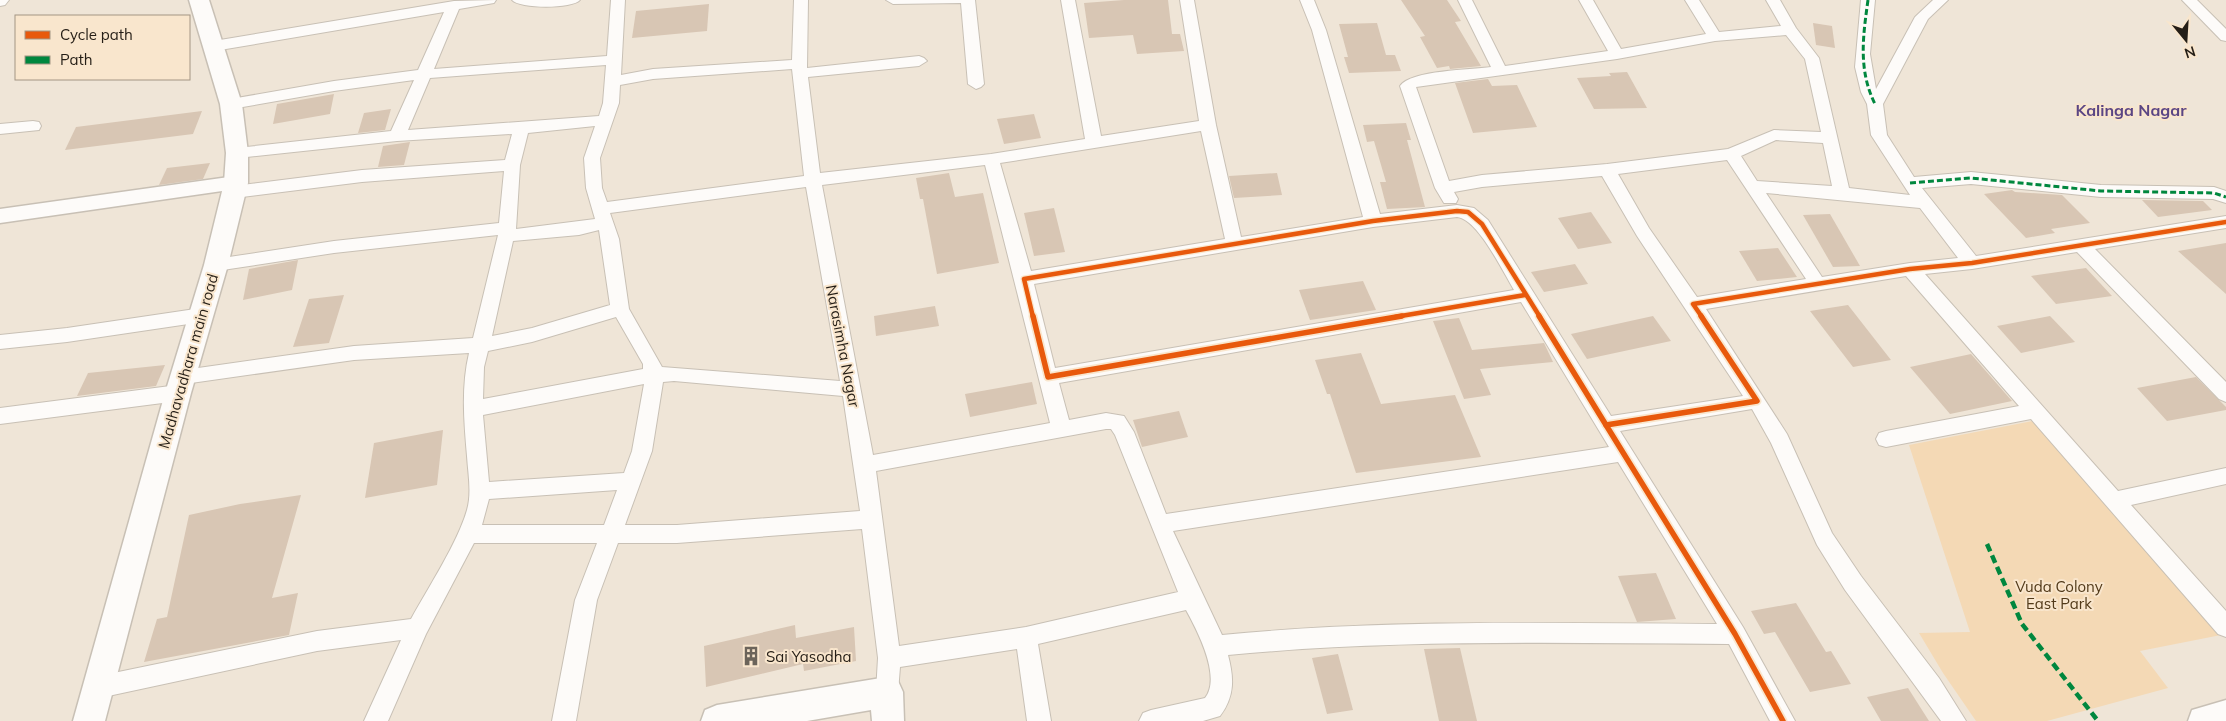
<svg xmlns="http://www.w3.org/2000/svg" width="2226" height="721" font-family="Mulish,sans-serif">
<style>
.green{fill:#f4d9b5}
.building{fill:#d8c6b4}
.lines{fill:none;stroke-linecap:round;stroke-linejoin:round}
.minor-casing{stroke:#c8c0b5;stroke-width:2}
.tertiary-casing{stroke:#c8c0b5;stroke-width:3}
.secondary-casing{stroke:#c8c0b5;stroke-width:3}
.minor{fill:#fdfbf9;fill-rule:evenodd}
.tertiary{fill:#fdfbf9;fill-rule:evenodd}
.secondary{fill:#fdfbf9;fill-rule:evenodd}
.quiet-far1{stroke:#00873e;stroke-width:3;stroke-dasharray:6 3;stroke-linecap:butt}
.quiet{stroke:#00873e;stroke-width:4.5;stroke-dasharray:8 4.5;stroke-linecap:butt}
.cycleway-far1-casing{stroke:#f9e6cd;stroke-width:7}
.cycleway-casing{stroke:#f9e6cd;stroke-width:9}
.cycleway-far1{stroke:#e8590c;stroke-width:4.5}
.cycleway{stroke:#e8590c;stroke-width:5.5}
.labels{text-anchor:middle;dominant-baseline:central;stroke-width:4;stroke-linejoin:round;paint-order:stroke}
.street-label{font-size:15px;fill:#251e16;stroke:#f9e6cd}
.park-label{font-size:15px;fill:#523a19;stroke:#f9e6cd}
.poi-label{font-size:15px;fill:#251e16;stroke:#f9e6cd;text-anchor:start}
.neighbourhood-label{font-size:16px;font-weight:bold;fill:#5b4684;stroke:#f9e6cd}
</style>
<rect width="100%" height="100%" fill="#efe5d7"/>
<polygon class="green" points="2038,420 2221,635 2140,651 2168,688 2047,721 1976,721 1943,673 1919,633 1970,632 1909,445"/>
<g class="building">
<polygon points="1124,0 1168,0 1172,34 1180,34 1184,51 1137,54 1133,35 1089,38 1084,3"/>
<polygon points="1401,0 1447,0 1461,21 1455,22 1481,66 1450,69 1449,66 1437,68 1420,37 1425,36"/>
<polygon points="709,4 707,31 632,38 636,11"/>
<polygon points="1377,23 1386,55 1395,55 1401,71 1349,73 1344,57 1348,57 1339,24"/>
<polygon points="1813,23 1832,26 1835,48 1816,45"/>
<polygon points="1627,72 1647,108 1594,109 1577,78 1611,76 1609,73"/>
<polygon points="1488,79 1492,86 1517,85 1537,127 1473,133 1455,83"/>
<polygon points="334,94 330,114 273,124 277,104"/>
<polygon points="391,109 385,130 358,133 364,113"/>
<polygon points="202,111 193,134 65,150 76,127"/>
<polygon points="1034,114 1041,138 1004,144 997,119"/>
<polygon points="1406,123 1411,140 1407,140 1425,207 1387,209 1380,182 1386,182 1374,141 1367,142 1363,125"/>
<polygon points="410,142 404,165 378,167 383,146"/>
<polygon points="210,163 203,179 159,185 167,168"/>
<polygon points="949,173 955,197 983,193 999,263 937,274 923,199 920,199 916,178"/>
<polygon points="1277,173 1282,195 1234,198 1229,176"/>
<polygon points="2012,190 2015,192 2062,195 2090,223 2051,229 2055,233 2026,238 1984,194"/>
<polygon points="2142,200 2203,201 2212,210 2158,217"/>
<polygon points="1054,208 1065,252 1034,256 1024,213"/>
<polygon points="1591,212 1612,243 1578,249 1558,218"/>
<polygon points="1830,214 1860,266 1833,267 1803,215"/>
<polygon points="2226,243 2226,294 2178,251"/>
<polygon points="1778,248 1797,277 1757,281 1739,251"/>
<polygon points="298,260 292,290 243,300 249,269"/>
<polygon points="1575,264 1588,284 1544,292 1531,272"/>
<polygon points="2086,268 2112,296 2056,304 2031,276"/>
<polygon points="1363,281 1376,310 1310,320 1299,290"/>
<polygon points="344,295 329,343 293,347 309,299"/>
<polygon points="1848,305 1891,360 1853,367 1810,311"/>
<polygon points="935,306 939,326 876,336 874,316"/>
<polygon points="1653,316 1671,341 1587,359 1571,334"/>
<polygon points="2050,316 2075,342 2021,353 1997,326"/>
<polygon points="1459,318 1472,350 1544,343 1553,362 1480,369 1491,395 1464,399 1433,321"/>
<polygon points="1361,353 1381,404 1455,395 1481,457 1356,473 1330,394 1327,394 1315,360"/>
<polygon points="1971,354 2012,401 1950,414 1910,367"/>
<polygon points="165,365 156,386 77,396 88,373"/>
<polygon points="2196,377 2226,407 2226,410 2167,421 2137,388"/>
<polygon points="1032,382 1037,404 970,417 965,394"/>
<polygon points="1179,411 1188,437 1142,447 1133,420"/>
<polygon points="443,430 437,485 365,498 374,443"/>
<polygon points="301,495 272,598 298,593 289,635 144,662 157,619 167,617 189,515 240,504"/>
<polygon points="1656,573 1676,619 1637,622 1618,576"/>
<polygon points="1796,603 1826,652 1831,651 1851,684 1810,692 1775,632 1764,634 1751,611"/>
<polygon points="795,625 796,638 854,627 856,661 804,671 803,664 706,687 704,646"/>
<polygon points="1460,648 1477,721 1439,721 1424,649"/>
<polygon points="1338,654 1353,710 1327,714 1312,658"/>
<polygon points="1908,688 1929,721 1881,721 1867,697"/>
</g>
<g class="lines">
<defs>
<g id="minor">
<polygon points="0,0 9,0 5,5 0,6"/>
<path d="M496,0L494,3L459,9L434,69L607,56L611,0H625L621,75L653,69L792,60L794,0H808L807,68L919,56L924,58L927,61L919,66L808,77L820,173L991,154L1085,139L1061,0H1075L1101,136L1199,121L1180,0H1194L1216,125L1241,237L1363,217L1312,30L1300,0H1314L1326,30L1380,214L1457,205L1474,208L1488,220L1611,416L1743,396L1637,236L1602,176L1482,187L1454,192L1458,199L1456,203H1444L1435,188L1400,86C1411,70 1471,70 1491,67L1458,0H1472L1505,66L1608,51L1579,0H1593L1621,49L1706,34L1685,0H1699L1719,32L1781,26L1766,0H1780L1796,28L1819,58L1849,188L1910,195L1871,135L1867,104L1861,92L1855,67L1861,0H1875L1870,54L1876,89L1915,17L1933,0H1948L1928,19L1883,104L1887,135L1914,177L1971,172L2101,185L2214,187L2226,191V203L2213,199L2101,197L1971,184L1922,188L1976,256L2226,216V228L2095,249L2226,382V402L2219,399L2077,252L1972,269L1925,274L2118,491L2226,468V484L2131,505L2226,611V637L2218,634L2031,419L1886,447L1879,445L1876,439L1879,433L1886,431L2019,406L1906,276L1706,309L1787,434L1832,533L1861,576L1939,678L1966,721H1941L1845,590L1817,545L1771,443L1752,409L1620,431L1743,627L1795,721H1770L1729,644C1562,643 1395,639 1228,655C1234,678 1235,696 1220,716L1203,721H1139L1143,713L1151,710L1205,698C1222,677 1197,630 1186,610L1038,644L1051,721H1027L1017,649L900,667L898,692L895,700L887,703L879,700L876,692L878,658L862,529L677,543H618L597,600L576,721H552L575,600L597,543H474L426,634L388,721H364L401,640L317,651L99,698L91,695L88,687L91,679L99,676L317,631L411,619C428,588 458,542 467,510C472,493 468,473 467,456C464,422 461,387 469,353L354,360L184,384L177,382L175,377L177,372L184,370L354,346L473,338L498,235L334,253L216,271L210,270L207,265L210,260L216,259L334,241L499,223L504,171L362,182L234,198L228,196L226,192L228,188L234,186L362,170L505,160L512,134L397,141L237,158L231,157L229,153L231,149L237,148L391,131L414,80L334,91L231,109L223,104L231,99L334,81L418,70L444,12L214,51L207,46L214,41L454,1ZM1786,35L1805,59L1821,132L1774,130L1728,149L1607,164L1482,175L1449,181L1416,87L1617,59L1715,41ZM606,65L603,103L599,116L408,130L430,78ZM792,69L804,176L607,202L602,188L600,158L619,103L620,85L653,79ZM595,126L584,158L586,188L595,219L516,229L520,165L528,133ZM1201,131L1225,239L1031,271L1000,163ZM1776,140L1823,143L1832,186L1757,181L1741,156ZM1727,160L1806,279L1697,297L1649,228L1618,174ZM985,165L1050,423L873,455L822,185ZM806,187L840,381L662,367L629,309L619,239L610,213ZM1766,193L1920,208L1958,258L1910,263L1822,277ZM1457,217C1478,219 1503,272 1514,290L1055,368L1034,284L1373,227ZM599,230L610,305L532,328L492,336L513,241L579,235ZM1521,302L1609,447L1166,514L1134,432L1124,416L1106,413L1069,420L1059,383ZM616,317L643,364V369L483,399L484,367L488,351L532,342ZM674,381L843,396L860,511L677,525H625L652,451L663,382ZM644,384L632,451L624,473L489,482L483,415ZM1106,429H1111L1115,435L1178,592L1026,627L899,646L876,471ZM1618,462L1717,624C1551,623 1386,619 1222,635L1173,531ZM617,490L604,525H482L489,499Z"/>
<path d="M512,0H580C573,9 519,9 512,0Z"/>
<polygon points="886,0 975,0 984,84 981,87 976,89 968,84 961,3 893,4"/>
<polygon points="2182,0 2197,0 2226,29 2226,41 2221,40"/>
<polygon points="33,121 39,122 41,126 39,130 0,134 0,124"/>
<polygon points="202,308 208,310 211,315 208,320 202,322 67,342 0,349 0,335 67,328"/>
<polygon points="178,385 185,388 188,393 185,398 178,401 0,424 0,408"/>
</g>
<polygon id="tertiary" points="236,176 243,178 246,183 243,188 0,223 0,209"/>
<g id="secondary">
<polygon points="189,0 209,0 242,104 248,153 248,183 228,265 191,393 105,721 73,721 165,393 204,265 224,183 226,153 220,104"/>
<polygon points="887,677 898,681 903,692 904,721 872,721 871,710 807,721 701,721 705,710 717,705"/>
<polygon points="2226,700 2226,721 2188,721 2192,710"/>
</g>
</defs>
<use href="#minor" class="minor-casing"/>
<use href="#tertiary" class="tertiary-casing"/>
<use href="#secondary" class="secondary-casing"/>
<use href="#minor" class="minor"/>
<use href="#tertiary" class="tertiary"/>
<use href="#secondary" class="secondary"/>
<g class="quiet-far1">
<path d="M1868,0C1863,36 1858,70 1875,104"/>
<polyline points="1910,183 1971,178 2101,191 2214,193 2226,197"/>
</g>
<polyline class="quiet" points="1987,544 2022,624 2098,721"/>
<defs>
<g id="cycleway-far1">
<polyline points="1033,317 1024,279 1373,221 1457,211 1468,212 1482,224 1540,317"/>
<polyline points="1395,317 1525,295"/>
<polyline points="1702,317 1693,304 1910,269 1972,263 2226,222"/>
</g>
<g id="cycleway">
<polyline points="1033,316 1048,377 1402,316"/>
<polyline points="1539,316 1606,425"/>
<polyline points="1701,316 1757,401 1606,425 1735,634 1783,721"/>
</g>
</defs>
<use href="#cycleway-far1" class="cycleway-far1-casing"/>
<use href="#cycleway" class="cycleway-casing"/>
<use href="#cycleway-far1" class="cycleway-far1"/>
<use href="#cycleway" class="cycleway"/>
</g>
<defs>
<symbol id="building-bare" viewBox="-9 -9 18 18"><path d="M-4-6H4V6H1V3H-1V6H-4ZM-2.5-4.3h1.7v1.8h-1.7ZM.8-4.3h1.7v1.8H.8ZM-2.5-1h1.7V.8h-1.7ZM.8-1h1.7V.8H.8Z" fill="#6c645a" stroke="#f9e6cd" stroke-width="2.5" paint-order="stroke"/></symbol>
</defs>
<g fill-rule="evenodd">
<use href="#building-bare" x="737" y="642" width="28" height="28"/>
</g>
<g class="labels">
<g class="street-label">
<text transform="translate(843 346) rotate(79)">Narasimha Nagar</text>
<text transform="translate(188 361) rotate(-74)">Madhavadhara main road</text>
</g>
<g class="park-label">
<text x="2059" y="586">Vuda Colony<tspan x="2059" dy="17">East Park</tspan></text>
</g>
<g class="poi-label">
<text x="766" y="656">Sai Yasodha</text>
</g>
<g class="neighbourhood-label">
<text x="2131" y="110">Kalinga Nagar</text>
</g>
</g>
<rect x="15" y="15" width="175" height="65" fill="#f9e6cd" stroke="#a49684"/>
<rect x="25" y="31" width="25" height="8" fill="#e8590c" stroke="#a49684"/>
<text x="60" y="40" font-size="15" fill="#251e16">Cycle path</text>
<rect x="25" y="56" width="25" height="8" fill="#00873e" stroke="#a49684"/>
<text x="60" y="65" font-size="15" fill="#251e16">Path</text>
<g transform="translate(2186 40) rotate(162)" stroke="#f9e6cd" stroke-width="4" paint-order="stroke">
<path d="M0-4L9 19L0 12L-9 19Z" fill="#251e16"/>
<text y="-8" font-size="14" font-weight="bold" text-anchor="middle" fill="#251e16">N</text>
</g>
</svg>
